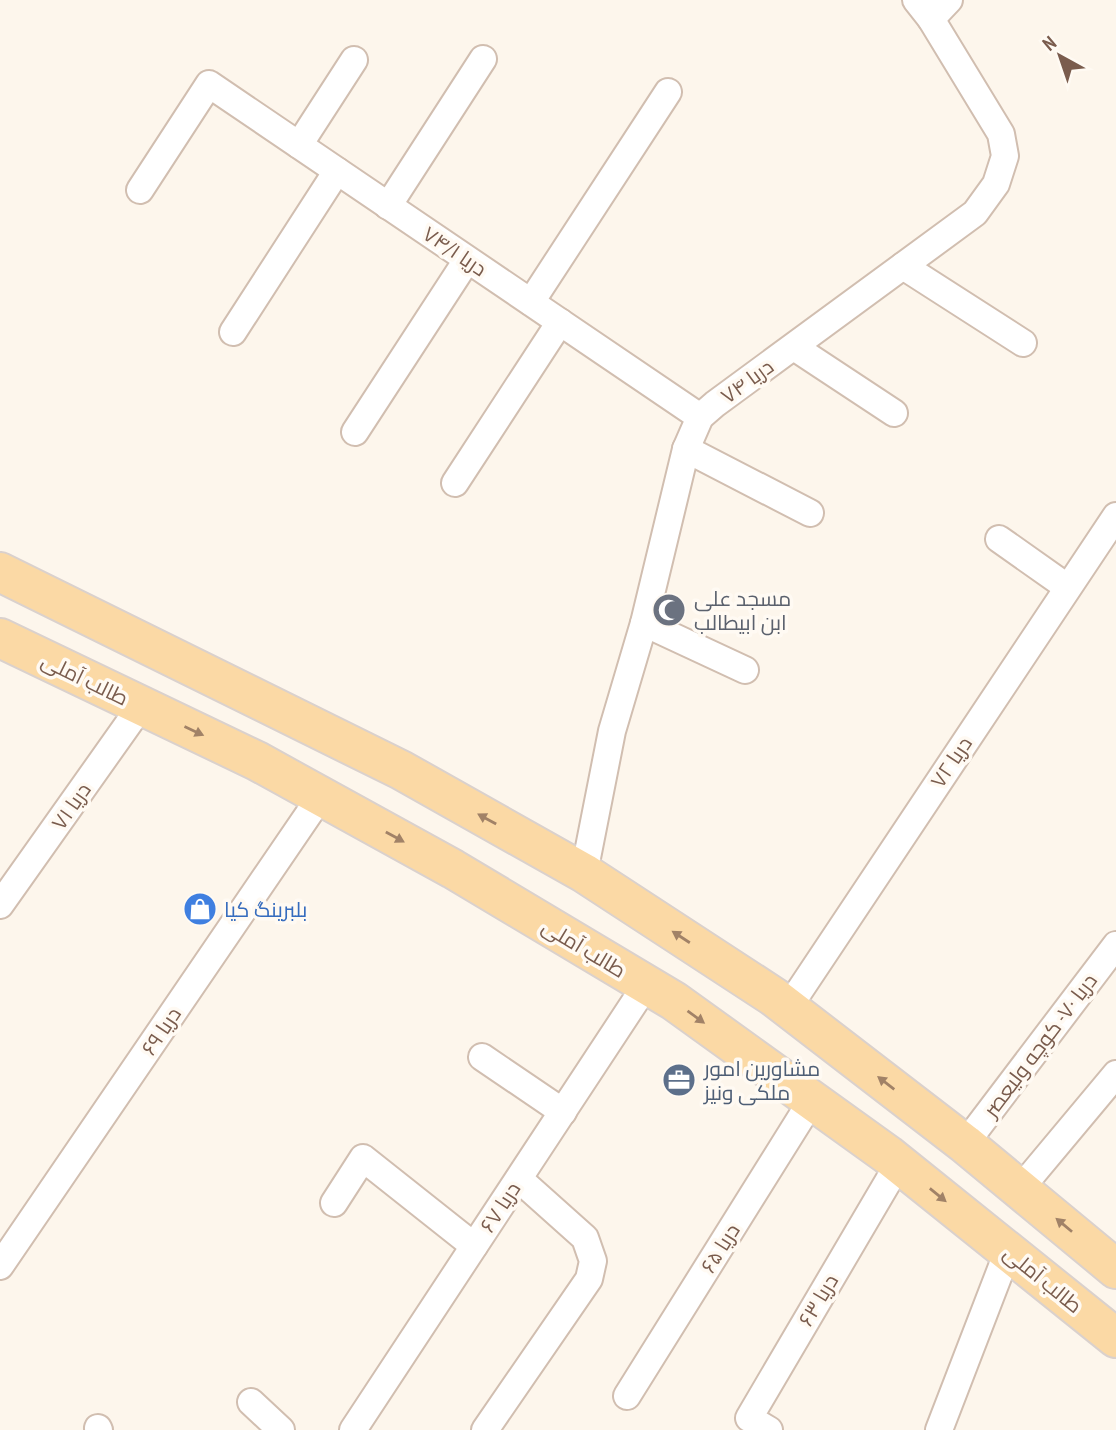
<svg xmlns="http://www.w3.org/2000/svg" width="1116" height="1430" font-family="'PT Sans Narrow',Cairo,sans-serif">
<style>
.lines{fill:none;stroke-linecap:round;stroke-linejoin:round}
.minor-casing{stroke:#d1beb0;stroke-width:30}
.primary-casing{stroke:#dad1cd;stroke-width:42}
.minor{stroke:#fff;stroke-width:26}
.primary{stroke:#fbd9a5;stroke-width:38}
.oneway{fill:#a18267}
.labels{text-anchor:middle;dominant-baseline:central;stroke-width:7;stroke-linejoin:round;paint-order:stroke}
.street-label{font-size:21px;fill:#7a5c4d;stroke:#fffaf3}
.worship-label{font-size:21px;fill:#5b616d;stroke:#fffaf3;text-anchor:start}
.shop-label{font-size:21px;fill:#366cbe;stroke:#fffaf3;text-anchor:start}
.service-label{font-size:21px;fill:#4e5e75;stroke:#fffaf3;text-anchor:start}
</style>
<rect width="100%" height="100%" fill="#fdf6ec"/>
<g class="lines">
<defs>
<g id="minor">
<polyline points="931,19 949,0"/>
<polyline points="299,145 354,60"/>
<polyline points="140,190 209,84 700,417"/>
<polyline points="388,206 483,59"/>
<polyline points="903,266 1023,343"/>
<polyline points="531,302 668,92"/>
<polyline points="233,332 337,171"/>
<polyline points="794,347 894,413"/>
<polyline points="355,432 467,260"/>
<polyline points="686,449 810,513"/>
<polyline points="455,483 560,322"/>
<polyline points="999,539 1067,587"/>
<polyline points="644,623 745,670"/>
<polyline points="584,873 612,731 644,623 686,449 700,417 715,404 975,213 996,184 1005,156 1001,134 931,19 916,0"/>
<polyline points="0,905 141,706"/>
<polyline points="788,1008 1116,516"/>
<polyline points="482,1057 563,1112"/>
<polyline points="965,1144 1116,945"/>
<polyline points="1020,1189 1116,1074"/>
<polyline points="334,1203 363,1158 474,1246"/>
<polyline points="0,1266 321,796"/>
<polyline points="627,1396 812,1100"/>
<polyline points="251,1402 281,1430"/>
<polyline points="98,1428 99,1430"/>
<polyline points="353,1430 646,985"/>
<polyline points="485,1430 589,1279 593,1261 585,1238 519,1179"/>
<polyline points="769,1430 749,1418 899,1163"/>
<polyline points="939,1430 1008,1251"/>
</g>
<g id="primary">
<polyline points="0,572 401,770 584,873 774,997 965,1144 1116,1269"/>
<polyline points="0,638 257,761 453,869 674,1001 888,1155 1116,1338"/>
</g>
</defs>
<use href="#minor" class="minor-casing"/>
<use href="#primary" class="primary-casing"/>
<use href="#minor" class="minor"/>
<use href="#primary" class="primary"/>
</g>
<defs><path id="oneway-solid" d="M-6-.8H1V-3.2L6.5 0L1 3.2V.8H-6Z" transform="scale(1.75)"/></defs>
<g class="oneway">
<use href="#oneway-solid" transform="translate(194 731) rotate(25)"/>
<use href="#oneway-solid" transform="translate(487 819) rotate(-151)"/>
<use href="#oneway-solid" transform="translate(395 837) rotate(29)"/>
<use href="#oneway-solid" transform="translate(681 937) rotate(-147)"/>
<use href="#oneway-solid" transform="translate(696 1017) rotate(36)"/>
<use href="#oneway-solid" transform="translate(886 1083) rotate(-142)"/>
<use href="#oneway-solid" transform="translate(938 1195) rotate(39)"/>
<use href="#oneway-solid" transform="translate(1064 1225) rotate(-140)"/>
</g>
<defs>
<symbol id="mosque-disc" viewBox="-11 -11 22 22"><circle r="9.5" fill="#6b7280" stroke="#fffaf3"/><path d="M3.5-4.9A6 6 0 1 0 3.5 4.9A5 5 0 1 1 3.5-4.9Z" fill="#fff"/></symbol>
<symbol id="shop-disc" viewBox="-11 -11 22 22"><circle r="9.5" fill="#3f7fe0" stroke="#fffaf3"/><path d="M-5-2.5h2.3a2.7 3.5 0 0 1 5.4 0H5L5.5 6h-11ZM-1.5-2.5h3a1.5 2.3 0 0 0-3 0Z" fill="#fff"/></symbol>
<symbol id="office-disc" viewBox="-11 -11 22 22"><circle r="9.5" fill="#5c6f8a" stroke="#fffaf3"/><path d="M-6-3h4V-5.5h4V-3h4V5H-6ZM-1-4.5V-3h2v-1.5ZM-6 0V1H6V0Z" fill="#fff"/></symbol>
</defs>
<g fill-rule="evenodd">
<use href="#mosque-disc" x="650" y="591" width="38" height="38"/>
<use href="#shop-disc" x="181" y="890" width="38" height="38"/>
<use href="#office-disc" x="660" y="1061" width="38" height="38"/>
</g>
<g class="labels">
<g class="street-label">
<text transform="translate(455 251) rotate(34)">دریا ۷۴/۱</text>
<text transform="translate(747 381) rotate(-36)">دریا ۷۴</text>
<text transform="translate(85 679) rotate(26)">طالب آملی</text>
<text transform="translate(951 762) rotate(-56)">دریا ۷۲</text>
<text transform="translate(71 806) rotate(-55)">دریا ۷۱</text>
<text transform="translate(584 948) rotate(31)">طالب آملی</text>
<text transform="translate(161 1031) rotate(-56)">دریا ۶۹</text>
<text transform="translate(1040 1045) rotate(-53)">دریا ۷۰- کوچه ولیعصر</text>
<text transform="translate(500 1207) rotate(-57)">دریا ۶۷</text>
<text transform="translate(720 1248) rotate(-58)">دریا ۶۵</text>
<text transform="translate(1043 1279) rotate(39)">طالب آملی</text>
<text transform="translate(818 1300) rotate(-59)">دریا ۶۳</text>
</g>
<g class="worship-label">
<text x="694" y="598">مسجد علی<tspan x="694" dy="24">ابن ابیطالب</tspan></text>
</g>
<g class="shop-label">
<text x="224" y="909">بلبرینگ کیا</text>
</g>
<g class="service-label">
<text x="704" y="1068">مشاورین امور<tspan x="704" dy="24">ملکی ونیز</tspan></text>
</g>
</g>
<g transform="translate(1060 56) rotate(320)" stroke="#fffaf3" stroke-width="5" paint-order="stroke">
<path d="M0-5L12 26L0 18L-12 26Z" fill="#7a5c4d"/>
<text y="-10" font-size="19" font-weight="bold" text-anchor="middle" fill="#7a5c4d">N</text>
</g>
</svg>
